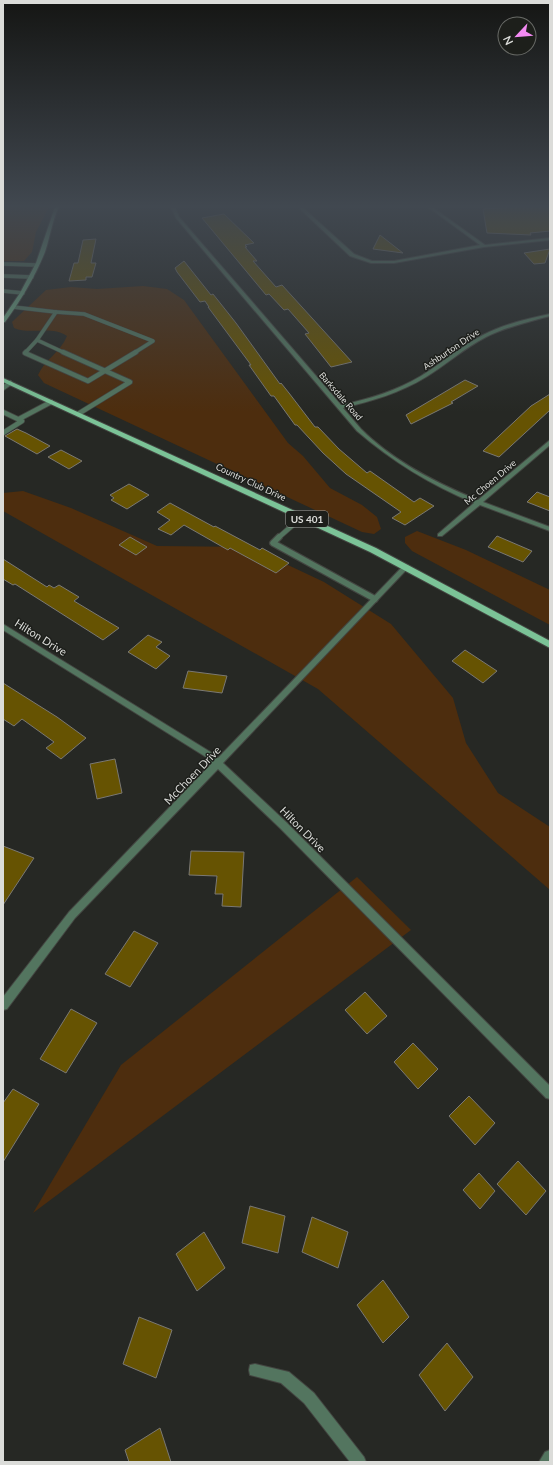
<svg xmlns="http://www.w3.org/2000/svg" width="553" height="1465" font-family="Lato,sans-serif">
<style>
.green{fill:#4d2d0e}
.building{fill:#665302;stroke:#7a7873}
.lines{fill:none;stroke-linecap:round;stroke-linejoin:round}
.service-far2-casing{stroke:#434541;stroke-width:4.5}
.service-far1-casing{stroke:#434541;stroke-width:6}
.service-casing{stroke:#434541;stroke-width:8}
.minor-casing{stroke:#434541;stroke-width:2}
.secondary-casing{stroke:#434541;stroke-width:2}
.primary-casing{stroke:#434541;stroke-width:2}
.service-far2{stroke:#53755f;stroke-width:3.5}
.service-far1{stroke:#53755f;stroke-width:4.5}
.service{stroke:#53755f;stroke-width:5.5}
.minor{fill:#53755f;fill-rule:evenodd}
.secondary{fill:#6aa17f;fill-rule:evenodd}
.primary{fill:#7bc397;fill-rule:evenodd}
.labels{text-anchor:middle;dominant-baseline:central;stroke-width:3;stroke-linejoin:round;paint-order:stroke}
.far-street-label{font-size:9px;fill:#dbdcd9;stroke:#1d1f1b}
.shield{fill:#1d1f1b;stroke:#a2a3a0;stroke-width:1}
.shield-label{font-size:10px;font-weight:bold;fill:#dbdcd9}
.street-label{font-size:11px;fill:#dbdcd9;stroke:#1d1f1b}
</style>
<rect width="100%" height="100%" fill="#262824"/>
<g class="green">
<polygon points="3,207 49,207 36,232 32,252 24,261 3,261"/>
<path d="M143,286L167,289L184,300L288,443L303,456L330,488L362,505L377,517L381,529L374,534L362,532L44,383L38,375C45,359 60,353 67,336C52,325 30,335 14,328L12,322L46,290L71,287L97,289Z"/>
<polygon points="23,491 71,508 157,546 250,547 324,582 391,624 453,698 466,743 498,793 550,827 550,890 318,689 3,511 3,493"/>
<polygon points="417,531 466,550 550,590 550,625 412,551 405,543 405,537"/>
<polygon points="357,877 411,930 33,1213 121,1065"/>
</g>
<g class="building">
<polygon points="514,207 550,207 550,231 530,233 531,235 487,233 483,209"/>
<polygon points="224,214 254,243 245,245 247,247 245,247 257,261 253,261 276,287 282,285 352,362 331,367 305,334 309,333 288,309 284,310 269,294 266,295 202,218"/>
<polygon points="380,235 403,253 373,249"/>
<polygon points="96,239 91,263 96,263 92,277 86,277 86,280 69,281 74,263 78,263 83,240"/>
<polygon points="550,249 545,263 534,264 524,253"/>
<polygon points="184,261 211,295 213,294 236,323 280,384 281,383 289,393 315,427 318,427 339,449 367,473 370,471 414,502 420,498 434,506 405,525 392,518 401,512 346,474 323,453 297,425 295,425 274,396 271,396 249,365 251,365 208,307 209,307 205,301 200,302 177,272 175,268"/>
<polygon points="465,380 478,386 451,402 453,403 411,424 406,415"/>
<polygon points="550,394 550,410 499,457 483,451 531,406"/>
<polygon points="17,429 26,433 50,446 37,454 5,436"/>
<polygon points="61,450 82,461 69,469 48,457"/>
<polygon points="129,484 149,495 127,509 111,500 114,498 110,495"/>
<polygon points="537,492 550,497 550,511 527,502"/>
<polygon points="170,503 214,527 215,526 260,550 262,548 289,563 276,573 230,548 228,550 184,525 171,535 158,529 170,520 157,512"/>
<polygon points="497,536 532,551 523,562 488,547"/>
<polygon points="130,537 147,547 136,555 119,545"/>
<polygon points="3,559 47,587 49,585 54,588 59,585 79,597 74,601 119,628 103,640 15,584 13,585 3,579"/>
<polygon points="148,635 162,642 156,647 170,656 156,669 128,652"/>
<polygon points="465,650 497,671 483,683 452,661"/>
<polygon points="188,671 227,676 222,693 183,688"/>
<polygon points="3,683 57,717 86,738 61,759 46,748 54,742 22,719 14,726 3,719"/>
<polygon points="115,759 122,793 97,799 90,764"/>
<polygon points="3,846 34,858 3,905"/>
<polygon points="191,851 244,852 241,907 222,906 223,894 215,894 217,876 189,875"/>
<polygon points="134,931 158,943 130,987 105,974"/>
<polygon points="365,992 387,1016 367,1034 345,1010"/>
<polygon points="71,1009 97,1023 66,1073 40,1059"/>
<polygon points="413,1043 438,1069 418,1089 394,1062"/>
<polygon points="13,1089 39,1104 3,1162 3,1103"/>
<polygon points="469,1096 495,1123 475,1145 449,1116"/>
<polygon points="518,1161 546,1191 526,1215 497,1184"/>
<polygon points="479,1173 495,1191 480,1209 463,1190"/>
<polygon points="250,1206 285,1216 278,1253 242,1243"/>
<polygon points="312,1217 348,1232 338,1268 302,1252"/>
<polygon points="204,1232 225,1268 197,1291 176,1254"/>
<polygon points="383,1280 409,1317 383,1343 357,1305"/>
<polygon points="139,1317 172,1330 156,1378 123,1364"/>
<polygon points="447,1343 473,1377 445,1411 419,1375"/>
<polygon points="160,1428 171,1462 129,1462 125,1450"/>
</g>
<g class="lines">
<defs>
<g id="service-far2">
<polyline points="3,264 37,265"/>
<polyline points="3,276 32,277"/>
<polyline points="3,291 23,293"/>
<polyline points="13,307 56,312 37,340 65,353"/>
<polyline points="56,312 84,314 153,341 134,353"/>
<polyline points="25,353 37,340"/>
</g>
<g id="service-far1">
<polyline points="26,352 25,353 88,381 136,352"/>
<polyline points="63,352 130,382 78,414"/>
<polyline points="3,388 10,383"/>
<polyline points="3,412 22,421 3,433"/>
<polyline points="19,419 51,402"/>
<polyline points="278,538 302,517"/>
</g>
<polyline id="service" points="279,537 273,543 375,599"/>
<g id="minor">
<path d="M171,207H175L179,217L341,405C369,399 396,391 421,376C442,363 461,346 483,335C504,324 527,319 550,314V316C528,322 506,327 486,337C464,348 446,365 426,377C400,393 372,401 343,408C349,415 355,422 361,429C393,461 436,483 478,500L550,440V445L483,502L550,527V531L480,505L442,536H438V534L474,503C431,485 393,462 357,431L176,218Z"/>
<polygon points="298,207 302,207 354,254 372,261 394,261 480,245 428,207 432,207 485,245 550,238 550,240 484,247 394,263 371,263 350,256"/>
<polygon points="404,565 408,565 409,567 223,763 286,822 550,1086 550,1099 546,1098 280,828 218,769 75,918 7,1009 3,1010 3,997 69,912 212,763 206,757 3,630 3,624 212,753 218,758"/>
<polygon points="255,1364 289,1372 314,1393 364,1457 366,1462 350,1462 304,1403 281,1383 250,1375 249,1370 250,1365"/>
<polygon points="550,1450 550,1462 539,1462 545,1452"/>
</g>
<path id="secondary" d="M55,207H59C52,221 50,237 45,252C35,277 21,300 5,322H3V318L20,293L36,263Z"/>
<polygon id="primary" points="3,378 376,548 550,641 550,648 370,552 3,382"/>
</defs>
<use href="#service-far2" class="service-far2-casing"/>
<use href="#service-far1" class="service-far1-casing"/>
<use href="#service" class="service-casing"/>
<use href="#minor" class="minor-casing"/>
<use href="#secondary" class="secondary-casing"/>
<use href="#primary" class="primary-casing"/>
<use href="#service-far2" class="service-far2"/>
<use href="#service-far1" class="service-far1"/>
<use href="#service" class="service"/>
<use href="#minor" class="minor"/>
<use href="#secondary" class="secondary"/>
<use href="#primary" class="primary"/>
</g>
<linearGradient id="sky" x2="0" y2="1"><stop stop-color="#151614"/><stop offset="0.5" stop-color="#414850"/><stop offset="1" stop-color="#414850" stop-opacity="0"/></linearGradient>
<rect width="553" height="412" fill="url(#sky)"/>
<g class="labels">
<g class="far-street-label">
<text transform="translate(451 349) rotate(-34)">Ashburton Drive</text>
<text transform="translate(341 396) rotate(49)">Barksdale Road</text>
<text transform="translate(251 482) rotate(25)">Country Club Drive</text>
<text transform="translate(490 482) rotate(-40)">Mc Choen Drive</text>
</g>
<rect class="shield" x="286" y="511" width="42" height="16" rx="3"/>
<g class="shield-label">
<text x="307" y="519">US 401</text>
</g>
<g class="street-label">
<text transform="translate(41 637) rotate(32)">Hilton Drive</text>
<text transform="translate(192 775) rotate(-46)">McChoen Drive</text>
<text transform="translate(303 829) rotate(45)">Hilton Drive</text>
</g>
</g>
<rect width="553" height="1465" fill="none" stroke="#dbdcd9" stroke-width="8"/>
<g transform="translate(517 36) rotate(244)"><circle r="19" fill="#1d1f1b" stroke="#696b67"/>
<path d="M0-3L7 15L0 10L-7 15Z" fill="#f38af2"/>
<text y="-6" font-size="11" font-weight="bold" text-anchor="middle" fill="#dbdcd9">N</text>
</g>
</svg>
